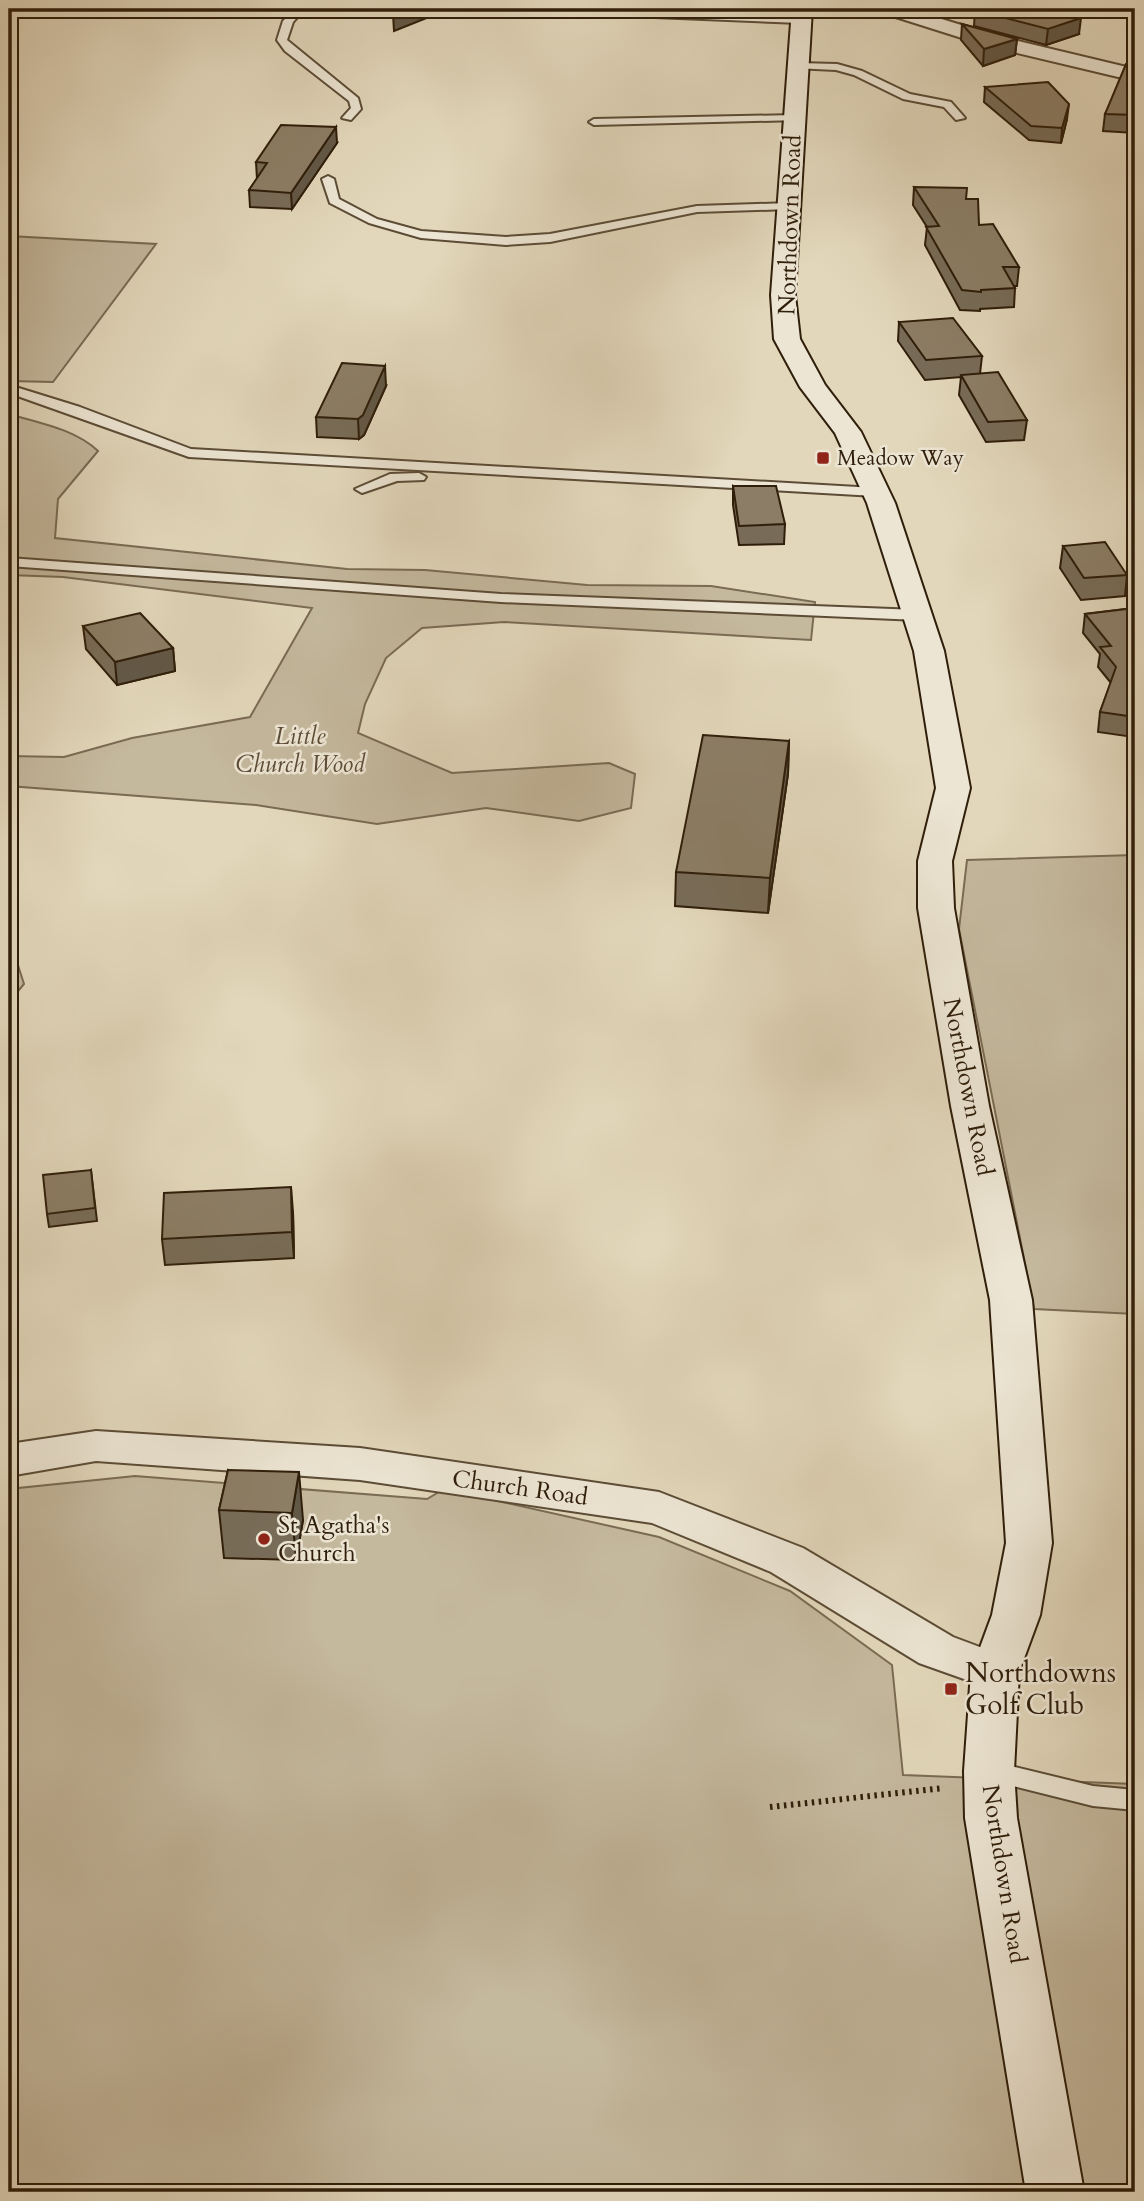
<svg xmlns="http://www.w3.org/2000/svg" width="1144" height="2201" font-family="Cardo,serif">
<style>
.green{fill:#c4b89d;stroke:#7a6b54;stroke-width:2}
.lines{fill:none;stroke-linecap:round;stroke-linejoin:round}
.lane-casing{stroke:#5c4c36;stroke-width:4}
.street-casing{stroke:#5c4c36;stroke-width:4}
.secondary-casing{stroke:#2f1e0a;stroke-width:4}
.path{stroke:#2f1e0a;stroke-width:6;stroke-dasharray:2.5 4.5;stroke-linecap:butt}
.lane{fill:#ece5d3;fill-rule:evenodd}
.street{fill:#ece5d3;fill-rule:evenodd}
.secondary{fill:#ece5d3;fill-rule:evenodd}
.wall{fill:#786c58;stroke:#2f1e0a;stroke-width:2}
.shaded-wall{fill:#625847;stroke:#2f1e0a;stroke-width:2}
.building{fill:#8c7e66;stroke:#2f1e0a;stroke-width:2}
.poi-dot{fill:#8f2418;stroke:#ece5d3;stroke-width:2.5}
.labels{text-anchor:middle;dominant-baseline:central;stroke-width:5;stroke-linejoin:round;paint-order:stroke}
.far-poi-label{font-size:21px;fill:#2f1e0a;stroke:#ece5d3;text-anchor:start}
.street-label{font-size:24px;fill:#2f1e0a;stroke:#ece5d3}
.park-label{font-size:24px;font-style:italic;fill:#5c4c36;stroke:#ece5d3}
.poi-label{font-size:24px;fill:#2f1e0a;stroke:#ece5d3;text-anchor:start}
.near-poi-label{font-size:28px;fill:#2f1e0a;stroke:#ece5d3;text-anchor:start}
</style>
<rect width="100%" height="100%" fill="#e2d7bb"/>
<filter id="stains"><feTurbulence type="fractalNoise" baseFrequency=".00286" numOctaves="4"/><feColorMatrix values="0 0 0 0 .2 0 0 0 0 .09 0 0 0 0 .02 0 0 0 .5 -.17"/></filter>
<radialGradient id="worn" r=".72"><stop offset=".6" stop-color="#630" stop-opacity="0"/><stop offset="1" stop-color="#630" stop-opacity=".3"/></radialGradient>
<g class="green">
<polygon points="9,236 156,244 53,382 9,381"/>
<path d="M9,414C39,423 75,429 98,451L58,499L55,538L347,569L425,570L587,585L711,586L815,602L811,640L504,622L422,628L386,658L365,704L358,733L452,773L609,763L635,774L631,808L579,821L486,808L377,824L256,805L9,786V756L64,757L132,738L250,717L312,608L63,577L9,575Z"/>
<polygon points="1135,855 1135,1314 1034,1309 959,929 967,860"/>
<polygon points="9,937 24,984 9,1002"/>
<polygon points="135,1476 427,1499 444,1489 659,1537 790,1591 892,1665 903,1775 1135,1784 1135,2192 9,2192 9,1489"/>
</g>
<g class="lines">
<defs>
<g id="lane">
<polygon points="295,9 305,9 293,22 287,40 358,98 361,109 351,120 342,118 351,108 349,101 285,51 277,40 283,21"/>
<polygon points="798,63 837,64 862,71 910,94 951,102 965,118 956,120 944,107 903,99 854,75 836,70 794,68 793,66"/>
<polygon points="795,115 800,118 799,120 594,125 589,122 594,119"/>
<polygon points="328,176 334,179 339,199 377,219 421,231 506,237 550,234 697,206 789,203 795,206 789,209 697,212 550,242 506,245 421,238 369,223 330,203 322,179"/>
<polygon points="9,385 80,407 191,449 875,488 882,492 875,496 189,457 9,393"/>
<polygon points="419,473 426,477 424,480 397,481 362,493 355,489 390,474"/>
<polygon points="9,558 501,594 918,610 926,615 918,620 501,602 9,566"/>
<polygon points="990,1761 1093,1786 1135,1790 1135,1810 1093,1806 981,1778 977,1771 981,1764"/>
</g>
<g id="street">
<path d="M596,9C623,8 801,5 810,17L800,23L606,15Z"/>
<polygon points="880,9 909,9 997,36 1135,69 1135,81 984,45 883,13"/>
<polygon points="96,1431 360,1448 659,1492 803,1548 953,1637 1012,1659 1019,1672 1012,1685 995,1690 919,1663 771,1572 652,1523 360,1480 96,1461 9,1476 9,1444"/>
</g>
<polygon id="secondary" points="792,9 812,9 795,295 800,339 825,385 861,432 895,503 944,651 970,788 952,861 954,908 989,1106 1032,1300 1052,1543 1040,1615 1019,1672 1014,1771 1017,1818 1084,2192 1026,2192 965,1818 964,1771 971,1672 992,1615 1006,1543 990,1300 951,1106 918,908 918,861 936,788 914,651 867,503 835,433 800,387 774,339 771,295"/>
</defs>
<use href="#lane" class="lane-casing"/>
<use href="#street" class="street-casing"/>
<use href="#secondary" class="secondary-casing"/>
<polyline class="path" points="770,1807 944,1788"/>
<use href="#lane" class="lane"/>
<use href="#street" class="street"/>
<use href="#secondary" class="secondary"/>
</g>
<g class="wall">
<polygon points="1000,9 1061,9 1061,14 1079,34 1046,45 974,26 975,10 1000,11"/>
<polygon points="962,24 1017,39 1015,55 983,66 961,40"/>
<polygon points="1135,44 1135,133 1103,131 1105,114 1131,65 1133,49"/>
<polygon points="985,87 1067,119 1061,143 1029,140 984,102"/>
<polygon points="337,143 292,209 250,207 249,190 257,179 256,162"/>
<polygon points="914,187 966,199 979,225 1019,267 1017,286 1014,286 1015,288 1014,307 980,309 980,311 960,310 925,245 927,227 913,205"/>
<polygon points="899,322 982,356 980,374 1027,420 1024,440 986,442 959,395 961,377 925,380 898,341"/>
<polygon points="386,386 364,435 359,439 317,437 316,417"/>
<polygon points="733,486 785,524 784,544 739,545 733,505"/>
<polygon points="1063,546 1127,575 1125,596 1081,600 1060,568"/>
<polygon points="1135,608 1135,729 1133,737 1098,732 1100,712 1111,683 1098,667 1100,654 1083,633 1085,614"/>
<polygon points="83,626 173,648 175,671 117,685 86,649"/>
<polygon points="789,741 788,774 768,913 675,906 676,872"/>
<polygon points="91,1170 97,1221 49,1227 47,1214"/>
<polygon points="293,1212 294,1258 165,1265 162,1239"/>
<polygon points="228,1470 303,1520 296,1560 224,1558 219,1510"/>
</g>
<g class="shaded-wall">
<polygon points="407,9 449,9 394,31 393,14"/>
<polygon points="1055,9 1061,9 1061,16 1081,18 1079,34 1046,45 1048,29 1051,13"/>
<polygon points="1017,39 1015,55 983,66 984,49"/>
<polygon points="1069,104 1067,119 1061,143 1062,128"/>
<polygon points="336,127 337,143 292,209 291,193"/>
<polygon points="385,366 386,386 364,435 359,439 358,419"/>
<polygon points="173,648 175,671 117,685 115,662"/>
<polygon points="1135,717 1135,729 1133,737"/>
<polygon points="789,741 788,774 768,913 770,878"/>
<polygon points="291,1187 293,1212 294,1258 292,1232"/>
<polygon points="299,1472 303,1520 296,1560 292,1513"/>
</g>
<g class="building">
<polygon points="395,9 407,9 393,14"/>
<polygon points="1000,9 1055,9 1051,13 1080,14 1081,18 1048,29 975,10 1000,11"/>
<polygon points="962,24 1017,39 984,49"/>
<polygon points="1126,64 1135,66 1135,115 1105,114"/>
<polygon points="1048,82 1069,104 1062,128 1031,126 985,87"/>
<polygon points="281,125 336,127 291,193 249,190 267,163 256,162"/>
<polygon points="914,187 967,188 966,199 978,199 979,225 993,224 1019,267 1003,267 1015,288 981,290 981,292 962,290 926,227 939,226"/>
<polygon points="953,318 982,356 926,360 899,322"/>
<polygon points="342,363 385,366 363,415 358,419 316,417"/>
<polygon points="998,372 1027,420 988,422 961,375"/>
<polygon points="733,486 776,486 785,524 739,526"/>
<polygon points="1105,542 1127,575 1084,578 1063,546"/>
<polygon points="1135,608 1135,717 1100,712 1116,667 1100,647 1111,646 1085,614"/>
<polygon points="140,613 173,648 115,662 83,626"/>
<polygon points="703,735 789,741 770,878 676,872"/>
<polygon points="91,1170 95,1208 47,1214 43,1175"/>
<polygon points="291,1187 292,1232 162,1239 164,1193"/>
<polygon points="228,1470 299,1472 292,1513 219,1510"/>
</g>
<g class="poi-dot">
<rect x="816" y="451" width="14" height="14" rx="3.5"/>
<circle cx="264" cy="1539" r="7"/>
<rect x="944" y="1682" width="14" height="14" rx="3.5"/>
</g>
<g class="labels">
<g class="far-poi-label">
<text x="837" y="458">Meadow Way</text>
</g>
<g class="street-label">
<text transform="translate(790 225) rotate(-88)">Northdown Road</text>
<text transform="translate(968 1087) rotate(79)">Northdown Road</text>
<text transform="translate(520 1488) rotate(8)">Church Road</text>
<text transform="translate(1004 1874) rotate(81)">Northdown Road</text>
</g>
<g class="park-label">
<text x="300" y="736">Little<tspan x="300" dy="28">Church Wood</tspan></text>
</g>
<g class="poi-label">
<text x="278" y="1525">St Agatha's<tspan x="278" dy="28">Church</tspan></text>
</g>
<g class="near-poi-label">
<text x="965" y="1673">Northdowns<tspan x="965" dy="32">Golf Club</tspan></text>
</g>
</g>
<rect width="1144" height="2201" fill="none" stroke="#e2d7bb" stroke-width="35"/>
<rect x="10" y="10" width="1123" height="2180" fill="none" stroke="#2f1e0a" stroke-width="3.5"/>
<rect x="18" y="18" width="1109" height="2166" fill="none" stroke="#2f1e0a" stroke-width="2"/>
<rect width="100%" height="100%" filter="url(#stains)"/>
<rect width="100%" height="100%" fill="url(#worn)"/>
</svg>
